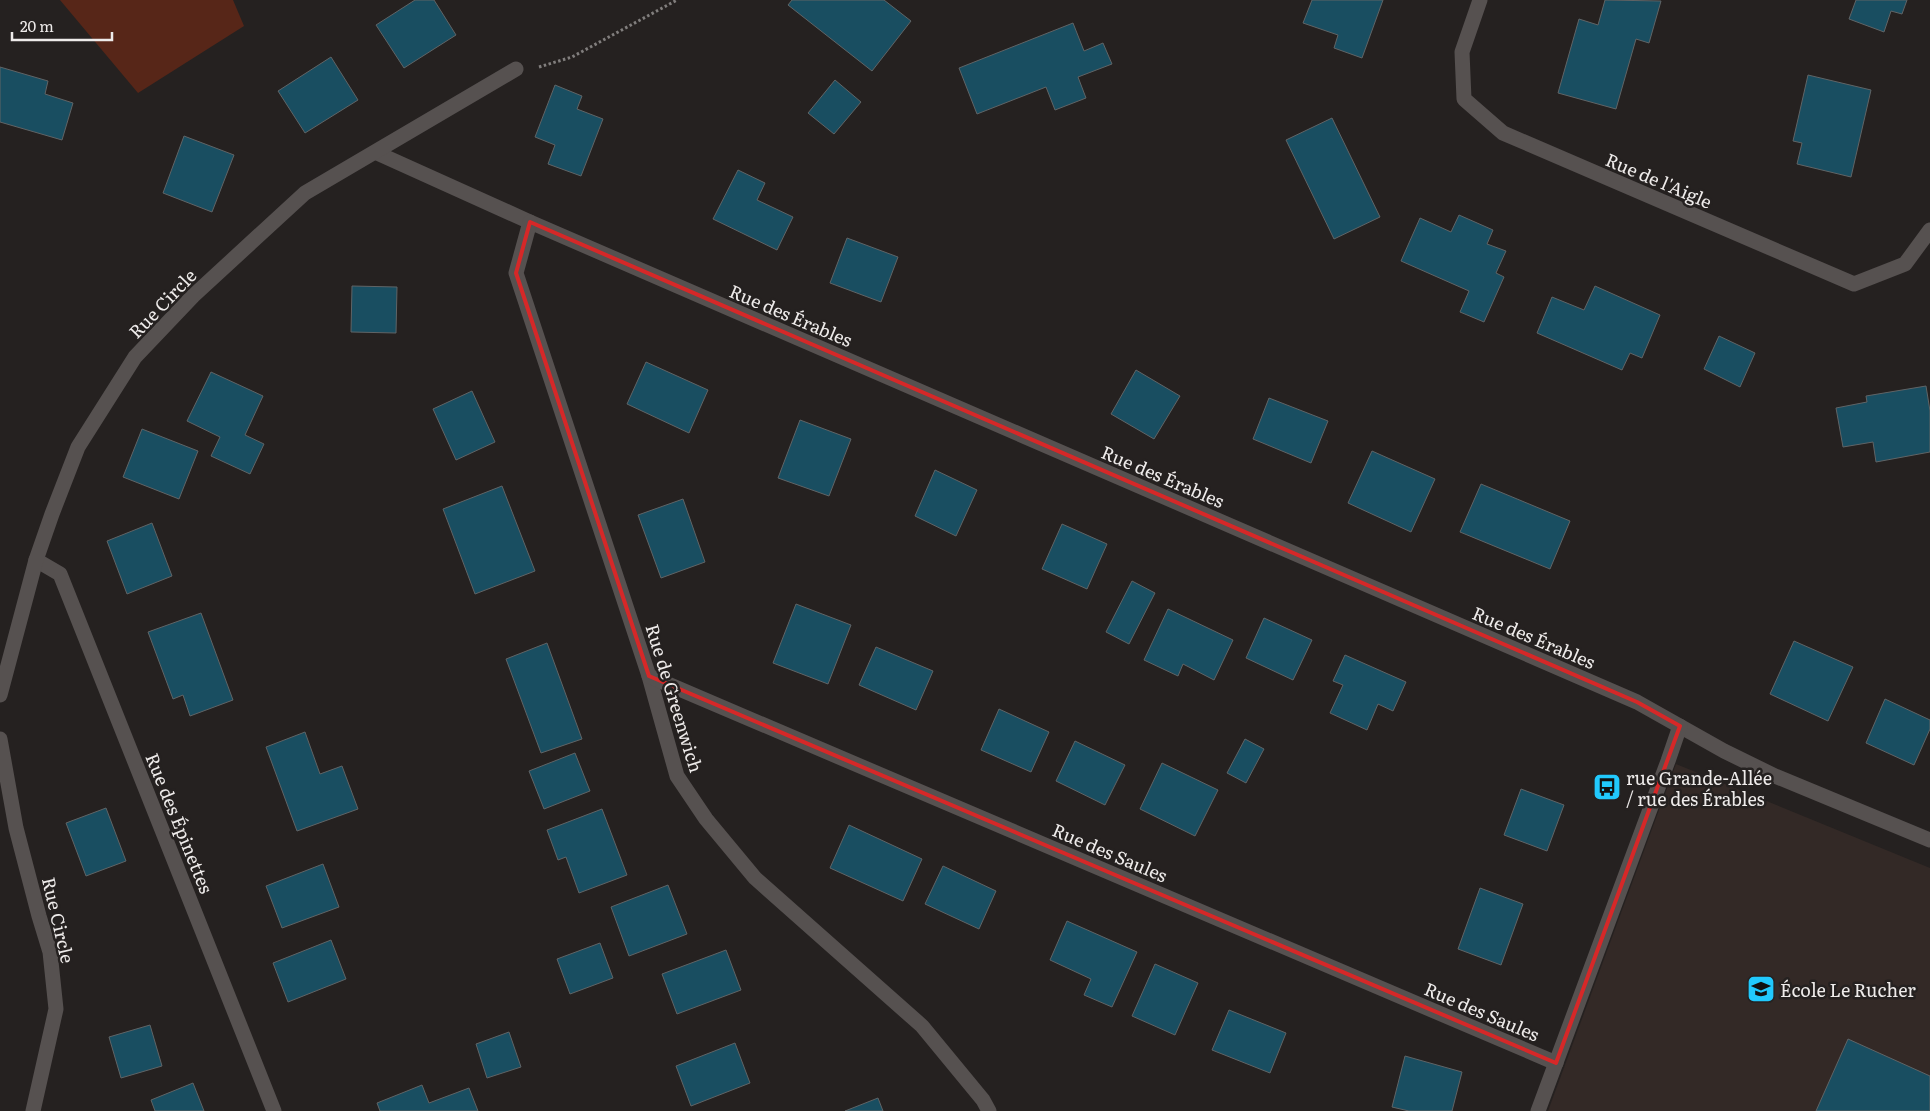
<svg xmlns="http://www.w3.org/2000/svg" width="1930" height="1111" font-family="Literata,serif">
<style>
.built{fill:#332926}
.green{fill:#572618}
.building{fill:#194e61;stroke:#606466}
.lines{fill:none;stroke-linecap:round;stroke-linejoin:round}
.path{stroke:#817e7d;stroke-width:3;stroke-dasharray:2.5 2.5;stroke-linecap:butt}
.minor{stroke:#565150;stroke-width:15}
.marked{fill:none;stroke:#d62828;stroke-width:4;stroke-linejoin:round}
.labels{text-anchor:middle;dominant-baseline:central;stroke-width:5;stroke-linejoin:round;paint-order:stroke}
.street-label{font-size:18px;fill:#eeebea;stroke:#252120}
.poi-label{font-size:18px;fill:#eeebea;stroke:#252120;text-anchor:start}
</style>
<rect width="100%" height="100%" fill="#252120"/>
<polygon class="built" points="1676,764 1930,868 1930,1111 1548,1111"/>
<polygon class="green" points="60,0 233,0 244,26 138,93"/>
<g class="building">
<polygon points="415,0 434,0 456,35 404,68 376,25"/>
<polygon points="792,0 884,0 911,21 872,71 788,5"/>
<polygon points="1312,0 1383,0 1362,58 1334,48 1338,35 1303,23"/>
<polygon points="1605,0 1661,1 1649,43 1636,39 1616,109 1558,93 1579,19 1598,25"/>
<polygon points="1856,0 1907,0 1902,14 1891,11 1884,32 1849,19"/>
<polygon points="1073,23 1084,51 1103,43 1112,64 1078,77 1086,98 1055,110 1046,87 977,114 959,68"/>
<polygon points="331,57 358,100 305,133 278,91"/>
<polygon points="0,67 48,81 45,94 73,103 62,140 0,122"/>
<polygon points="1808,75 1871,90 1851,177 1797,164 1802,143 1793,141"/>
<polygon points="835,80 861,102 834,134 808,113"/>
<polygon points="555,85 582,96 577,109 603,119 581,176 548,164 555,145 535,137"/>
<polygon points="1332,118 1380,217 1334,239 1286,140"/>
<polygon points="184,136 234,155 212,212 163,193"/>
<polygon points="738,170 765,183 757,200 793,217 777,250 713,219"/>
<polygon points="1459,215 1493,230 1487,244 1506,251 1496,273 1504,277 1484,322 1460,312 1469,291 1401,261 1420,218 1451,232"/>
<polygon points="847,238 898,257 881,302 830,283"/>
<polygon points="352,286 397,287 396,333 351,332"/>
<polygon points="1595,286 1660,315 1642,358 1630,353 1622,370 1537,333 1552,297 1584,310"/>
<polygon points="1719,336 1755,353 1740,387 1704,369"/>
<polygon points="646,362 708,390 689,433 627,404"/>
<polygon points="1136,370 1180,396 1154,439 1111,414"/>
<polygon points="211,372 263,396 245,435 264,444 250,474 211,456 220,437 187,421"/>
<polygon points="1926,386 1930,411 1930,452 1876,462 1873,442 1843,447 1836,408 1867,402 1866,396"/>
<polygon points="472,391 495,442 456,460 433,409"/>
<polygon points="1269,398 1328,421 1311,463 1253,439"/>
<polygon points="800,420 851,439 829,496 778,478"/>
<polygon points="142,429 198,451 179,499 123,477"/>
<polygon points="1372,451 1435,479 1411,532 1348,503"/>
<polygon points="935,470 977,490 956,536 915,516"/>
<polygon points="1481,484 1570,521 1550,569 1460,532"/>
<polygon points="502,486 535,571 475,594 443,509"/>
<polygon points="683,499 705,562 661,578 638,515"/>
<polygon points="152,523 172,576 127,594 107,541"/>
<polygon points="1062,524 1107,544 1087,589 1042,569"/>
<polygon points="1132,581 1155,593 1129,644 1106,632"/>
<polygon points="796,604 851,625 828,684 773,663"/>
<polygon points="1168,609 1233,640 1214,680 1183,664 1178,676 1144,660"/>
<polygon points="201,613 233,700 190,716 183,695 173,699 148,632"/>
<polygon points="1264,618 1312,640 1293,680 1246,658"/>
<polygon points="1794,641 1853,667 1828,721 1770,694"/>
<polygon points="547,643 582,739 541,753 506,659"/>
<polygon points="876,647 933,671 916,710 859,685"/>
<polygon points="1345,655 1406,682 1393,711 1378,704 1367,730 1330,713 1343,685 1333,681"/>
<polygon points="1885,699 1930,720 1930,729 1914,765 1866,743"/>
<polygon points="999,709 1049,732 1031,772 981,750"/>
<polygon points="305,732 320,774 342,766 358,809 297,831 266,747"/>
<polygon points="1245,739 1264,749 1246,783 1227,773"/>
<polygon points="1075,741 1125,765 1105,805 1056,781"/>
<polygon points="575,753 590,791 544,809 529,771"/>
<polygon points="1162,763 1218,790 1195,836 1140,809"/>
<polygon points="1521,789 1564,805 1547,851 1504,835"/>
<polygon points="106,808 126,861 86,876 66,823"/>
<polygon points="602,809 627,875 579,893 566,857 558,860 547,830"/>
<polygon points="849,825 922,859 903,901 830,868"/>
<polygon points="323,864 339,907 282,928 266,886"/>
<polygon points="943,866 996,891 979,929 925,904"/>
<polygon points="668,885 687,934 629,956 611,907"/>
<polygon points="1480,888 1523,904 1501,965 1458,949"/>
<polygon points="1067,921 1137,952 1112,1007 1084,995 1091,979 1050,960"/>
<polygon points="331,940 346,979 288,1002 273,963"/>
<polygon points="600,943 613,978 570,994 557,959"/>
<polygon points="726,950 741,990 677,1014 662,974"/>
<polygon points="1155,964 1198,983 1175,1035 1132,1016"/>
<polygon points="1229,1010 1286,1033 1270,1073 1212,1050"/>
<polygon points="150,1025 162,1066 121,1078 109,1037"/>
<polygon points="509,1032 521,1067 487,1078 476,1044"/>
<polygon points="1848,1039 1930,1076 1930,1111 1816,1111"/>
<polygon points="735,1043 750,1083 691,1106 676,1066"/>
<polygon points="1405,1056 1462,1072 1452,1111 1409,1111 1392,1107"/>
<polygon points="193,1083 204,1111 155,1111 151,1100"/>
<polygon points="422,1085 429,1103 469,1088 478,1111 380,1111 377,1103"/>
<polygon points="878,1098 883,1111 845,1111"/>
</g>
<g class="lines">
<polyline class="path" points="539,67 572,57 677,0"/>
<g class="minor">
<polyline points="1480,0 1462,52 1464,99 1503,133 1854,284 1905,264 1930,230"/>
<polyline points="377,153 530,222 1637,702 1724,751 1775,776 1930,840"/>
<polyline points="530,222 516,273 649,676 677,776 706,819 755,878 922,1026 983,1100 989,1111"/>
<polyline points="36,560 60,574 274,1111"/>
<polyline points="649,676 1556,1063"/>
<polyline points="0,695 36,560 52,514 78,447 135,357 193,296 305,193 516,69"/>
<polyline points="0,739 16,828 39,916 50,952 56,1009 33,1111"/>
<polyline points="1538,1111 1668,761 1680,726"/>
</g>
</g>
<path class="marked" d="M530,222L1637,702L1680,726L1556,1063L649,676L516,273Z"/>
<defs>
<symbol id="bus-square" viewBox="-11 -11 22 22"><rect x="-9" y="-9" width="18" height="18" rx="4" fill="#21c9fd" stroke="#252120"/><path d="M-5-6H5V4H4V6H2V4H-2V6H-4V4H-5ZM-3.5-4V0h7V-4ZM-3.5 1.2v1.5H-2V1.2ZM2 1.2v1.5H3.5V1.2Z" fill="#111"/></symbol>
<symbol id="school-square" viewBox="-11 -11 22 22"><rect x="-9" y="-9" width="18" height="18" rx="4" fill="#21c9fd" stroke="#252120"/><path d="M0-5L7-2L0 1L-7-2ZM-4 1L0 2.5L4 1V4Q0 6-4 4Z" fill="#111"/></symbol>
</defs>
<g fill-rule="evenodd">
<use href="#bus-square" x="1591" y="771" width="32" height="32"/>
<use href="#school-square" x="1745" y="973" width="32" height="32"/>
</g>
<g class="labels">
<g class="street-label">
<text transform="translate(1659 180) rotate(23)">Rue de l'Aigle</text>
<text transform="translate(162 303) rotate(-46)">Rue Circle</text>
<text transform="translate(791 315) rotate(23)">Rue des Érables</text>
<text transform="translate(1163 476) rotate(23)">Rue des Érables</text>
<text transform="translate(1534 637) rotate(23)">Rue des Érables</text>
<text transform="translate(675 698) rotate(73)">Rue de Greenwich</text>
<text transform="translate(180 823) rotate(68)">Rue des Épinettes</text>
<text transform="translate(1110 852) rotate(23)">Rue des Saules</text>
<text transform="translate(59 920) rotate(77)">Rue Circle</text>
<text transform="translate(1482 1011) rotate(23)">Rue des Saules</text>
</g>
<g class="poi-label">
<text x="1626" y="777">rue Grande-Allée<tspan x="1626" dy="21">/ rue des Érables</tspan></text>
<text x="1780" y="989">École Le Rucher</text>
</g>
</g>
<path d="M12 32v8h100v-8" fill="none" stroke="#eeebea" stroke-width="2.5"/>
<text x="20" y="32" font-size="15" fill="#eeebea" stroke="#252120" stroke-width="4" paint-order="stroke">20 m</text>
</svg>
